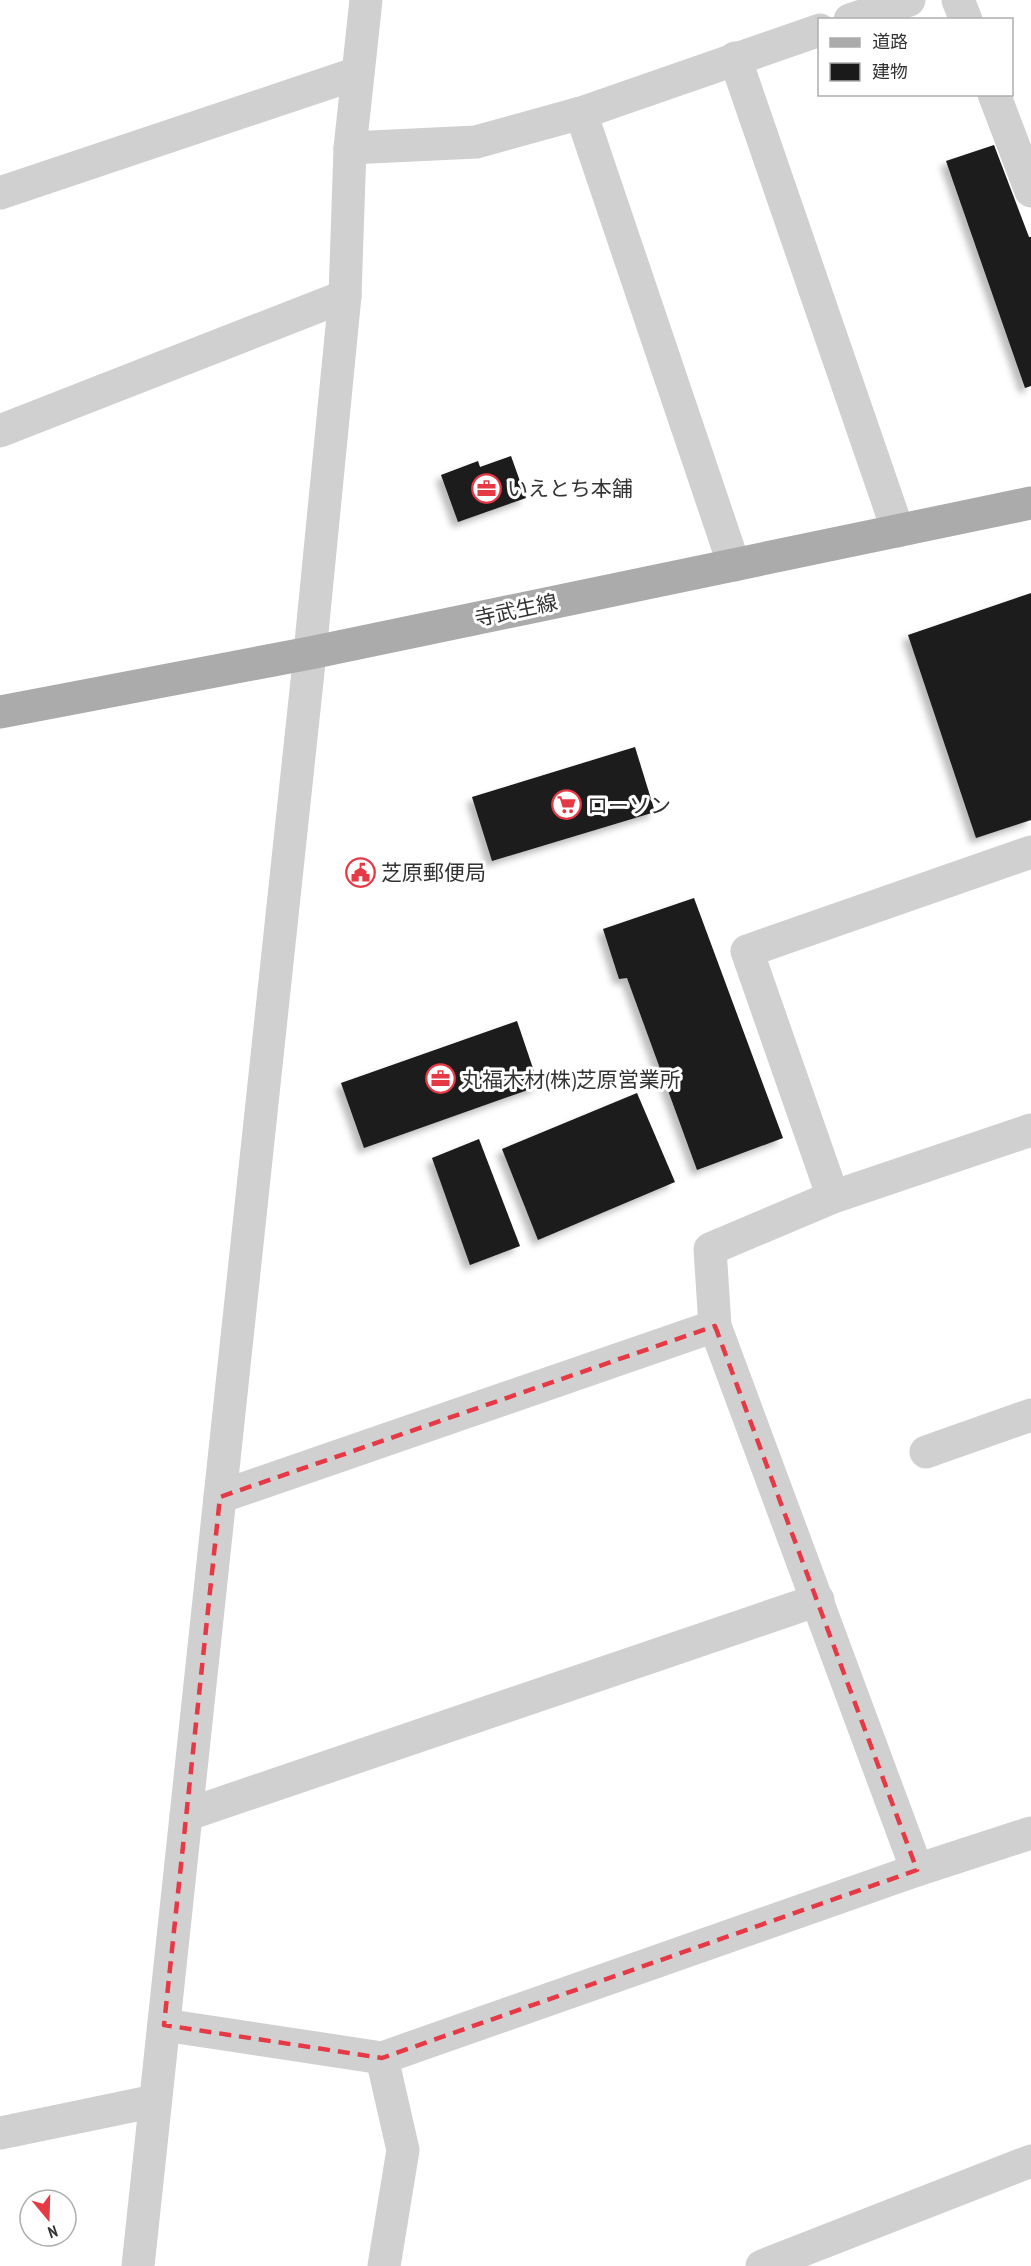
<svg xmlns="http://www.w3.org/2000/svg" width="1031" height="2266" font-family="'PT Sans Narrow','Noto Sans JP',sans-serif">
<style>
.building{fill:#1a1a1a;filter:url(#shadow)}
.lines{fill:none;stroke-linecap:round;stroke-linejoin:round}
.minor{stroke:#d0d0d0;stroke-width:33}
.major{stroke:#ababab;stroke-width:33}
.marked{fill:none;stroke:#e63946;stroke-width:4.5;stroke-dasharray:12 8;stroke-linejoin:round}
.labels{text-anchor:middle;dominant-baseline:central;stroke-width:6;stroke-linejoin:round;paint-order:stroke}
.poi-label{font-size:21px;fill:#333;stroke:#fff;text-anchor:start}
.street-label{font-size:21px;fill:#333;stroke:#fff}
</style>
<defs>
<filter id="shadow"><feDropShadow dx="-5.5" dy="5.5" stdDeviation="3" flood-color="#0004"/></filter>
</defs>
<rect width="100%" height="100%" fill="#fff"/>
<g class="building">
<polygon points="994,145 1029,237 1031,237 1031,386 1025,388 946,161"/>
<polygon points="511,456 526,498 458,522 441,475 478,461 480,467"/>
<polygon points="1031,593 1031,820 976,838 908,635"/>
<polygon points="635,747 655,812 492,861 472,797"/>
<polygon points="694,898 783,1138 697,1170 627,978 619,979 603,929"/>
<polygon points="517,1021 539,1086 364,1148 341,1083"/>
<polygon points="637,1093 675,1182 538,1240 502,1149"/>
<polygon points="479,1139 520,1246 470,1265 432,1158"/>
</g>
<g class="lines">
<g class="minor">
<polyline points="958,0 966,20"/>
<polyline points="850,20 909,0"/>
<polyline points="735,58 898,531"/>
<polyline points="994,94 1031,191"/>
<polyline points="581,113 734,565"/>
<polyline points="350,148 476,142 581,113 820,30"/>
<polyline points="0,193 358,73"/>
<polyline points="0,431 345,296"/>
<polyline points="833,1197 747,951 1031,852"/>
<polyline points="926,1452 1031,1415"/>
<polyline points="220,1497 715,1326"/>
<polyline points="186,1815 818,1600"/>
<polyline points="917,1870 715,1326 710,1249 833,1197 1031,1130"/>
<polyline points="164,2025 382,2058 917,1870 1031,1833"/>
<polyline points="382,2058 403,2150 384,2266"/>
<polyline points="0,2133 155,2101"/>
<polyline points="138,2266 310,653 345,296 350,148 366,0"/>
<polyline points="762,2266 1031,2161"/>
</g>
<polyline class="major" points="0,712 310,653 1031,503"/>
</g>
<path class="marked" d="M715,1326L917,1870L382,2058L164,2025L220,1497Z"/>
<defs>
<symbol id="office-ring" viewBox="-11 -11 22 22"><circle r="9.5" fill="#fff" stroke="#e63946" stroke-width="1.5"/><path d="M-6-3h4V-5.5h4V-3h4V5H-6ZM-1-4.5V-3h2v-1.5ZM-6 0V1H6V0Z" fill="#e63946"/></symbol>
<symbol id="supermarket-ring" viewBox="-11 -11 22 22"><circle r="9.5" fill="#fff" stroke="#e63946" stroke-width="1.5"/><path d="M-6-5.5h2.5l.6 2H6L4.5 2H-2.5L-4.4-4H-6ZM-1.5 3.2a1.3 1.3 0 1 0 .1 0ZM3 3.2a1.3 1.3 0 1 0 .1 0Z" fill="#e63946"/></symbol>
<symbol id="civic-ring" viewBox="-11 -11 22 22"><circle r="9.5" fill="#fff" stroke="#e63946" stroke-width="1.5"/><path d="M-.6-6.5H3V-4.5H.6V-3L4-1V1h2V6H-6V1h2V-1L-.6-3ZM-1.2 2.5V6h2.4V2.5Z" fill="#e63946"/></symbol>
</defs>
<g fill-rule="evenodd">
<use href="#office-ring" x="470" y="472" width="33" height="33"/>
<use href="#supermarket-ring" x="550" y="788" width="33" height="33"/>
<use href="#civic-ring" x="344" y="856" width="33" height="33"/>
<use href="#office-ring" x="424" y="1062" width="33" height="33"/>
</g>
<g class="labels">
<g class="poi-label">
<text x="507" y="488">いえとち本舗</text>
<text x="587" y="805">ローソン</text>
<text x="381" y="872">芝原郵便局</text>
<text x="461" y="1079">丸福木材(株)芝原営業所</text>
</g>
<g class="street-label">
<text transform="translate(516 610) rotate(-12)">寺武生線</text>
</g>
</g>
<rect x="818" y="18" width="195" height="78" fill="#ffffff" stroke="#adadad" stroke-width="1.5"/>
<rect x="830" y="38" width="30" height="9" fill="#ababab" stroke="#adadad" stroke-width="1.5"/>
<text x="872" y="48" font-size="18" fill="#333333">道路</text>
<rect x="830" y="63" width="30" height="18" fill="#1a1a1a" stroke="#adadad" stroke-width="1.5"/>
<text x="872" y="78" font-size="18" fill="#333333">建物</text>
<g transform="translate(48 2218) rotate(161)"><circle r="28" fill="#ffffff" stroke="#adadad" stroke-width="1.5"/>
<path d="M0-4.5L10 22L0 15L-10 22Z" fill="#e63946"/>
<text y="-9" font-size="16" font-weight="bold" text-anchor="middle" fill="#333333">N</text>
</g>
</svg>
